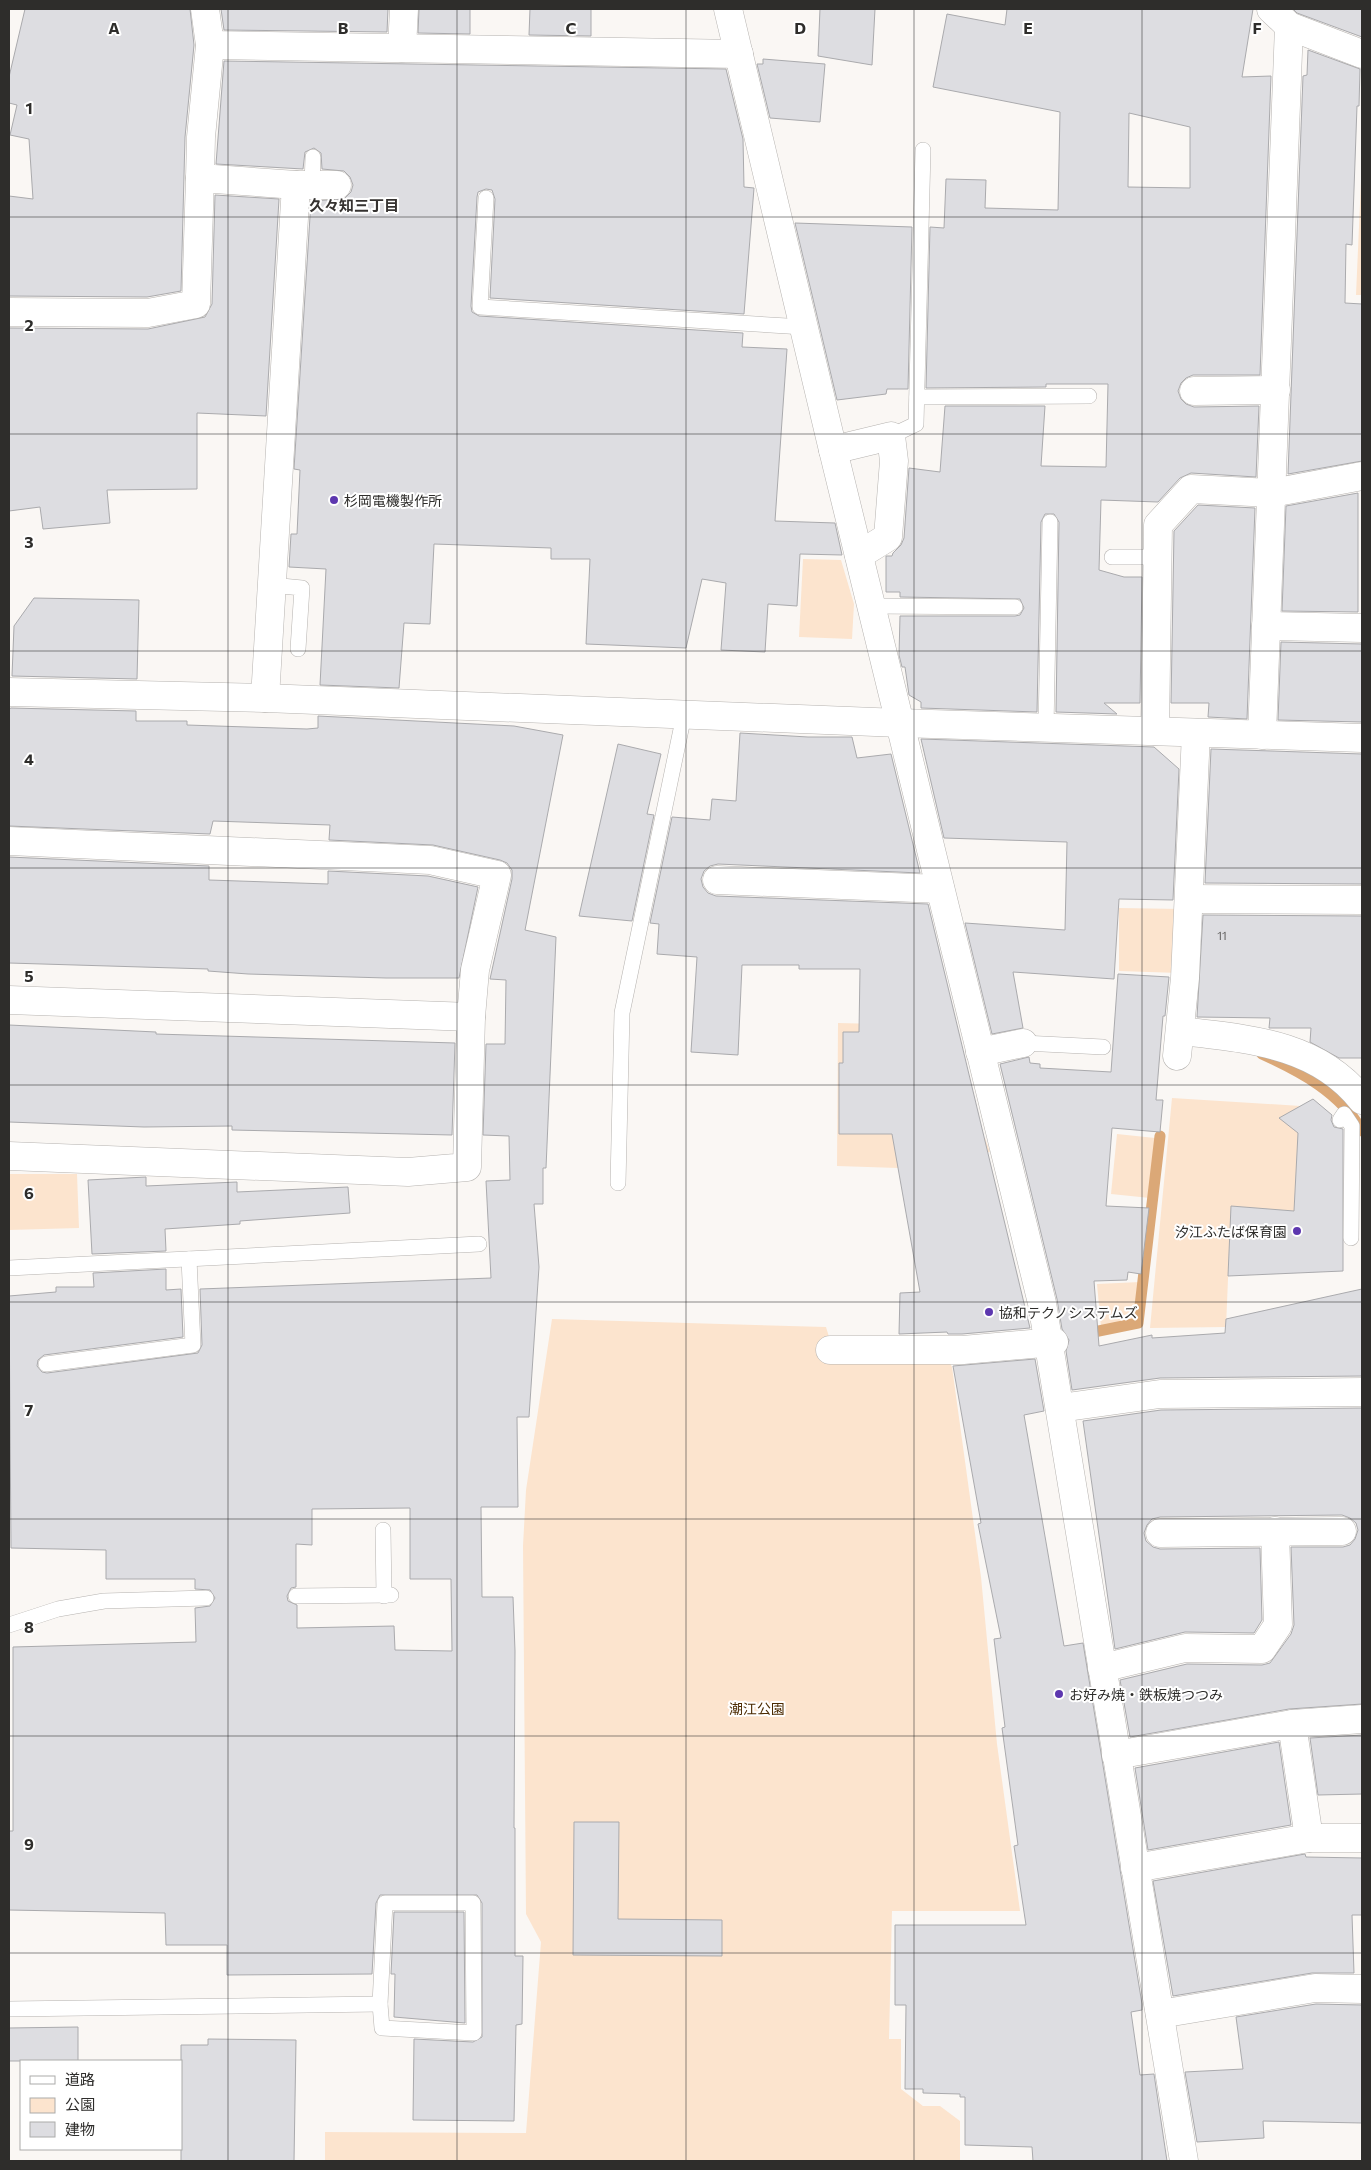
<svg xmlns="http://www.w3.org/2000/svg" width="1371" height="2170" font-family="Commissioner,'Noto Sans JP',sans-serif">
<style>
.green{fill:#fce4ce}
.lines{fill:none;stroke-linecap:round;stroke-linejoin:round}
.stream{stroke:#dba877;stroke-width:11}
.building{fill:#dddde1;stroke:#aaaaad;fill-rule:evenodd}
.service-casing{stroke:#b6b3b0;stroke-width:16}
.minor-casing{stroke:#b6b3b0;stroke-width:29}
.service{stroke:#fff;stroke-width:15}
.minor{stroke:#fff;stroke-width:28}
.grid{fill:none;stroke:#2e2d2b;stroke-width:1;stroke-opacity:0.55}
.poi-dot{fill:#5d37af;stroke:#fff;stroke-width:2}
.labels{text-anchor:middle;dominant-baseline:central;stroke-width:4;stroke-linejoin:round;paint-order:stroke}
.number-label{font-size:11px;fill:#5a5958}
.poi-label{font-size:14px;fill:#2e2d2b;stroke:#fff;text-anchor:start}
.park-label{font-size:14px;fill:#4b2a01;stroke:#fff}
.neighbourhood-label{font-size:15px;font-weight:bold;fill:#353230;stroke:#fff}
.grid-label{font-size:16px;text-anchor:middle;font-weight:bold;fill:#2e2d2b;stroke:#fff;stroke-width:4;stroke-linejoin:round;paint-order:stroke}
</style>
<rect width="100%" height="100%" fill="#faf7f4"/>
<g class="green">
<polygon points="1362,158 1362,295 1356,295"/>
<polygon points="803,559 841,560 854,604 852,639 799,637"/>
<polygon points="1119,908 1182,909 1179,973 1119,971"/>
<polygon points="838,1023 920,1025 942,1149 985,1138 990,1152 898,1168 837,1166"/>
<polygon points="1172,1098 1301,1106 1294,1211 1231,1207 1226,1327 1150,1328"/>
<polygon points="1117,1134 1155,1138 1150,1198 1111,1194"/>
<polygon points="9,1174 77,1174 79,1228 9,1230"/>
<polygon points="1140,1282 1136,1321 1101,1327 1097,1284"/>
<polygon points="552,1319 826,1327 836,1360 947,1358 952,1367 981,1577 997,1744 1020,1911 892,1911 889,2039 901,2039 901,2089 923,2106 940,2106 960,2121 960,2160 966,2161 325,2161 325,2132 526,2133 541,1942 526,1914 523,1546 526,1490"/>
</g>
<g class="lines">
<g class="stream">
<path d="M1262,1054C1301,1072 1340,1092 1362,1131"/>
<polyline points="1084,1334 1138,1323 1160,1136"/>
</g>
</g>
<g class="building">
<polygon points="25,9 190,9 194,45 185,137 181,291 147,297 9,296 9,196 33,199 29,139 10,135 17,105 9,103 9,77"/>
<polygon points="221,9 388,9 387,32 224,30"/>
<polygon points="419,9 470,9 470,34 418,33"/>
<polygon points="530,9 591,9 591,36 529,35"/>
<polygon points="820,9 875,9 872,65 818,56"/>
<path d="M1007,9H1253L1242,77L1271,76L1260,375H1193L1186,378L1181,383L1178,391L1181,399L1186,404L1194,407L1259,406L1256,477L1191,473L1180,478L1158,502L1101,500L1099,570L1124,577H1142L1140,703H1104L1117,714L1056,712L1059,522L1054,514H1045L1041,522L1037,712L921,708V702L909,695L905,667H902L899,655L900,616H1015L1020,615L1024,608L1020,599L900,597V592H886V556H892L893,553L901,545L904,538L909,468L940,472L945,406H1045L1041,466L1106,467L1108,384H1046V387L926,388L930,227L944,228L946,179L986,180L985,208L1058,210L1060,112L933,87L947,14L1005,25ZM1129,113L1190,127V188L1128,187Z"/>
<polygon points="1293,9 1362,9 1362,37 1297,13"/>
<polygon points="1308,50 1360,69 1359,106 1357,106 1352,245 1346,244 1345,303 1362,304 1362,461 1288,474 1303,76 1307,75"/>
<polygon points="763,59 825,64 820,122 770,118 757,64 763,64"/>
<polygon points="224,61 726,69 743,139 744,187 754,188 744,314 490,298 495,199 492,190 486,189 478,192 477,197 471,306 472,312 479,316 743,333 742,347 787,349 775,521 835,523 842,555 800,554 797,606 768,604 765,652 721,650 726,583 702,579 686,648 586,644 590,559 551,559 551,548 434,544 430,624 404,623 399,688 320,685 326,569 289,567 291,534 297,534 300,470 294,469 311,201 344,199 351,192 353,185 350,177 344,171 322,169 321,153 314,148 305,152 303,169 216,164"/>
<polygon points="215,195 279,199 266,416 197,413 197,489 107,490 110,523 43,529 40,507 9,511 9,328 148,329 205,317 212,304"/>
<polygon points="795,223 912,227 908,389 887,389 886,394 837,400"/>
<polygon points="1358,493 1358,612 1282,611 1286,506"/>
<polygon points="1198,505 1255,508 1247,719 1208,717 1209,703 1171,703 1174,531"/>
<polygon points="34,598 139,600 137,679 12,676 14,626"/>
<polygon points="1281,642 1362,644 1362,722 1278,720"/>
<path d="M11,708L136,711V721H187V725L307,729L318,728V716L514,726L563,735L525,930L556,937L546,1168H543V1204H534L539,1267L529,1417H517L518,1507H481L482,1597H513L515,1651L514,1828H515V1956H523L522,2024L516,2025L514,2121L413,2120L414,2039L473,2042L482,2037V1903L477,1895H380L376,1903L372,1974L227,1975V1945H166L165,1913L9,1910V1831H13V1647L196,1642L195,1608L210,1606L215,1598L210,1590L195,1589V1579H106V1550L11,1548L9,1296L56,1292V1287H94L93,1273L166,1269V1290L181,1289L183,1337L44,1355L38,1360L37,1366L42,1372L47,1373L198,1353L202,1345L200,1289L491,1278L486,1181L510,1180L509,1136L483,1135L486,1044H505L506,980L490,979L512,879V870L507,863L500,860L433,845L329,840L330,825L213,821L210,834L9,826V709ZM410,1508V1579H451L452,1651L395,1650L394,1626L297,1628V1605L288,1601L287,1596L291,1588L296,1587V1544L312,1545V1509Z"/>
<polygon points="740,733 808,737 852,737 857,758 891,754 920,873 718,864 710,866 704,871 701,879 703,887 708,893 716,896 928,904 1030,1328 962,1334 948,1334 947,1332 899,1334 900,1293 920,1292 892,1134 839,1134 839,1063 843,1063 843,1032 859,1032 860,969 799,969 799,965 742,965 738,1055 691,1052 697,957 657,954 659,924 650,923 672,817 710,820 712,799 736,801"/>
<polygon points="921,739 1154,747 1179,769 1173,900 1119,899 1114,979 1013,972 1023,1028 992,1034 965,923 1065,930 1067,842 944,838"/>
<polygon points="618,744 661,754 647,814 654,815 632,921 579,916"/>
<polygon points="1211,749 1362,754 1362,884 1205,883"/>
<polygon points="9,857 209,866 209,880 328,884 328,871 428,876 478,887 459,978 386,978 248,974 208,971 208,969 9,963"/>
<polygon points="1203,915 1362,916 1362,1058 1339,1058 1310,1042 1311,1028 1269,1028 1270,1018 1197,1017"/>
<polygon points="1118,974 1169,977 1165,1016 1163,1016 1156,1100 1163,1100 1160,1132 1112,1128 1106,1206 1149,1208 1141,1274 1128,1272 1127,1280 1094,1281 1099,1346 1152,1335 1152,1338 1225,1333 1226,1319 1362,1289 1362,1376 1160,1378 1072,1390 1066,1351 1069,1340 1062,1329 1057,1299 1000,1064 1029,1057 1030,1063 1040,1064 1040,1068 1111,1072"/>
<polygon points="9,1025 156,1032 156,1034 455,1043 452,1135 232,1130 232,1126 144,1127 9,1122"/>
<polygon points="1313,1099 1332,1115 1331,1120 1334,1127 1343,1129 1343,1271 1228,1276 1231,1206 1294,1211 1298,1133 1279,1118"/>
<polygon points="146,1177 146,1186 237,1182 237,1192 348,1187 350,1213 240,1221 240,1224 165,1229 166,1251 92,1254 88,1180"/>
<polygon points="1035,1359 1044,1411 1024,1415 1064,1646 1083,1643 1142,2004 1142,2010 1131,2012 1140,2075 1154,2074 1167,2161 1033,2161 1032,2147 965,2145 965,2097 960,2097 960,2094 923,2093 923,2089 905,2089 906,2005 895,2005 895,1925 1026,1925 1014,1846 1018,1845 1002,1728 1005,1727 994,1639 1001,1638 978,1524 981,1523 953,1366"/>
<polygon points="1362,1408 1362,1704 1289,1709 1130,1737 1120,1680 1187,1664 1262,1665 1270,1663 1291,1634 1294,1625 1291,1547 1343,1547 1350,1545 1355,1539 1358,1530 1356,1523 1350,1518 1342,1515 1160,1517 1152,1519 1147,1525 1144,1533 1146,1541 1153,1547 1160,1549 1260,1548 1262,1620 1254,1633 1185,1632 1115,1649 1083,1421 1161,1410"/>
<polygon points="1362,1735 1362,1794 1318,1795 1310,1738"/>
<polygon points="1279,1742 1291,1825 1148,1850 1135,1768"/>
<polygon points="574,1822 619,1822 618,1919 722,1920 722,1956 573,1955"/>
<polygon points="1305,1854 1306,1857 1362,1858 1362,1915 1352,1915 1354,1973 1312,1973 1173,1996 1153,1881"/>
<polygon points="394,1912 464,1912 465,2023 394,2017 395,1974 391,1974"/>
<polygon points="1316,2004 1362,2005 1362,2123 1263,2121 1264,2138 1197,2142 1185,2072 1243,2069 1236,2017"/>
<polygon points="78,2027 78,2061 9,2061 9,2028"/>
<polygon points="208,2039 296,2040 294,2161 181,2161 181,2045 208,2045"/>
</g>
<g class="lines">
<defs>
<g id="service">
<polyline points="312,185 313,157"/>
<polyline points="486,198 480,307 804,327"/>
<polyline points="917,397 1089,396"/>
<polyline points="891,436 916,424 923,150"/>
<polyline points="1112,557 1158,557"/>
<polyline points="271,585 302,588 298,649"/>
<polyline points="871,606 1015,607"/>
<polyline points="1046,728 1050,522"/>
<polyline points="1023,1043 1103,1047"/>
<polyline points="1340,1120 1344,1114 1352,1126 1351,1238"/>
<polyline points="618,1183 622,1013 684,715"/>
<polyline points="9,1268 479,1244"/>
<polyline points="46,1364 193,1345 189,1259"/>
<polyline points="383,1530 384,1596"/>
<polyline points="296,1596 391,1595"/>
<polyline points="9,1625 58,1609 104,1601 206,1598"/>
<polygon points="385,1903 473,1903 474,2033 382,2028 380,2004"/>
<polyline points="9,2009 380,2004"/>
</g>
<g id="minor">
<polyline points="205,9 210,45"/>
<polyline points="728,9 833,450 1042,1303 1184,2161"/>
<polyline points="1271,9 1289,26 1362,54"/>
<polyline points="402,48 404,9"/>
<polyline points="296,185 337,185"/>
<polyline points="9,312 148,313 196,304 200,178"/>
<polyline points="1194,391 1276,390"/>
<polyline points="833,450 891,436 894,461 888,537 859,555"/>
<polyline points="1266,626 1362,628"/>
<polyline points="9,692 265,698 900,723 1362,738"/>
<polyline points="265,698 296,185 200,178 201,137 210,45 739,54"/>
<polyline points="1155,731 1158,525 1191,489 1272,493 1362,476"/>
<polyline points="1262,735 1289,26"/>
<polyline points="9,841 430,860 497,875 475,970 471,1017 467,1167 408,1172 9,1156"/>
<polyline points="717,880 940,889"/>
<polyline points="1189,899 1362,900"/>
<polyline points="9,1000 471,1017"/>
<path d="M1181,1031C1248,1039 1317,1043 1362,1100"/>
<polyline points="980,1052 1023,1043"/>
<polyline points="1177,1056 1185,978 1196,733"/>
<polyline points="830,1350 963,1350 1054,1342"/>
<polyline points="1060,1408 1160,1394 1362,1392"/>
<polyline points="1160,1533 1342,1531"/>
<polyline points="1102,1668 1185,1648 1262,1649 1278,1625 1275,1531"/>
<polyline points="1292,1724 1309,1838"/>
<polyline points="1116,1755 1292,1724 1362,1719"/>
<polyline points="1135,1868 1309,1838 1362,1838"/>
<polyline points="1160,2014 1315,1988 1362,1989"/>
</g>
</defs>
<use href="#service" class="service-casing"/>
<use href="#minor" class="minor-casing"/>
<use href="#service" class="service"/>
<use href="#minor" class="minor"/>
</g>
<path class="grid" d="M228,9V2161M457,9V2161M686,9V2161M914,9V2161M1142,9V2161M9,217H1362M9,434H1362M9,651H1362M9,868H1362M9,1085H1362M9,1302H1362M9,1519H1362M9,1736H1362M9,1953H1362"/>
<g class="poi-dot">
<circle cx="334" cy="500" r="5"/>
<circle cx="1297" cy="1231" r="5"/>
<circle cx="989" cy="1312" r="5"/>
<circle cx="1059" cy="1694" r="5"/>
</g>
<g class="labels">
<g class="number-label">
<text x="1222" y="935">11</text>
</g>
<g class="poi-label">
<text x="344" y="500">杉岡電機製作所</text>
<text x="1287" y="1231" text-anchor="end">汐江ふたば保育園</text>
<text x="999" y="1312">協和テクノシステムズ</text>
<text x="1069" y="1694">お好み焼・鉄板焼つつみ</text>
</g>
<g class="park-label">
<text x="757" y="1708">潮江公園</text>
</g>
<g class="neighbourhood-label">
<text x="354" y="205">久々知三丁目</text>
</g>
</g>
<g class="grid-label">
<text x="114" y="34">A</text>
<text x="343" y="34">B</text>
<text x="571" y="34">C</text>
<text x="800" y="34">D</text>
<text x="1028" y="34">E</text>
<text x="1257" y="34">F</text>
<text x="29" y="114">1</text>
<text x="29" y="331">2</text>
<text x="29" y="548">3</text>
<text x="29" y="765">4</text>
<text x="29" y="982">5</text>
<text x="29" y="1199">6</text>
<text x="29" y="1416">7</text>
<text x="29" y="1633">8</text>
<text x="29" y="1850">9</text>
</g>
<rect width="1371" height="2170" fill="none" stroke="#2e2d2b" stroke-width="20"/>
<rect x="20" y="2060" width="162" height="90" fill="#ffffff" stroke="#ababaa"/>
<rect x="30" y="2076" width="25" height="8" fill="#ffffff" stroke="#ababaa"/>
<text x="65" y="2085" font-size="15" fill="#2e2d2b">道路</text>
<rect x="30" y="2098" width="25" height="15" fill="#fce4ce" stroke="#ababaa"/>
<text x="65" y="2110" font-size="15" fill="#2e2d2b">公園</text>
<rect x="30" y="2122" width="25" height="15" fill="#dddde1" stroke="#ababaa"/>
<text x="65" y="2135" font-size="15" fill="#2e2d2b">建物</text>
</svg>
